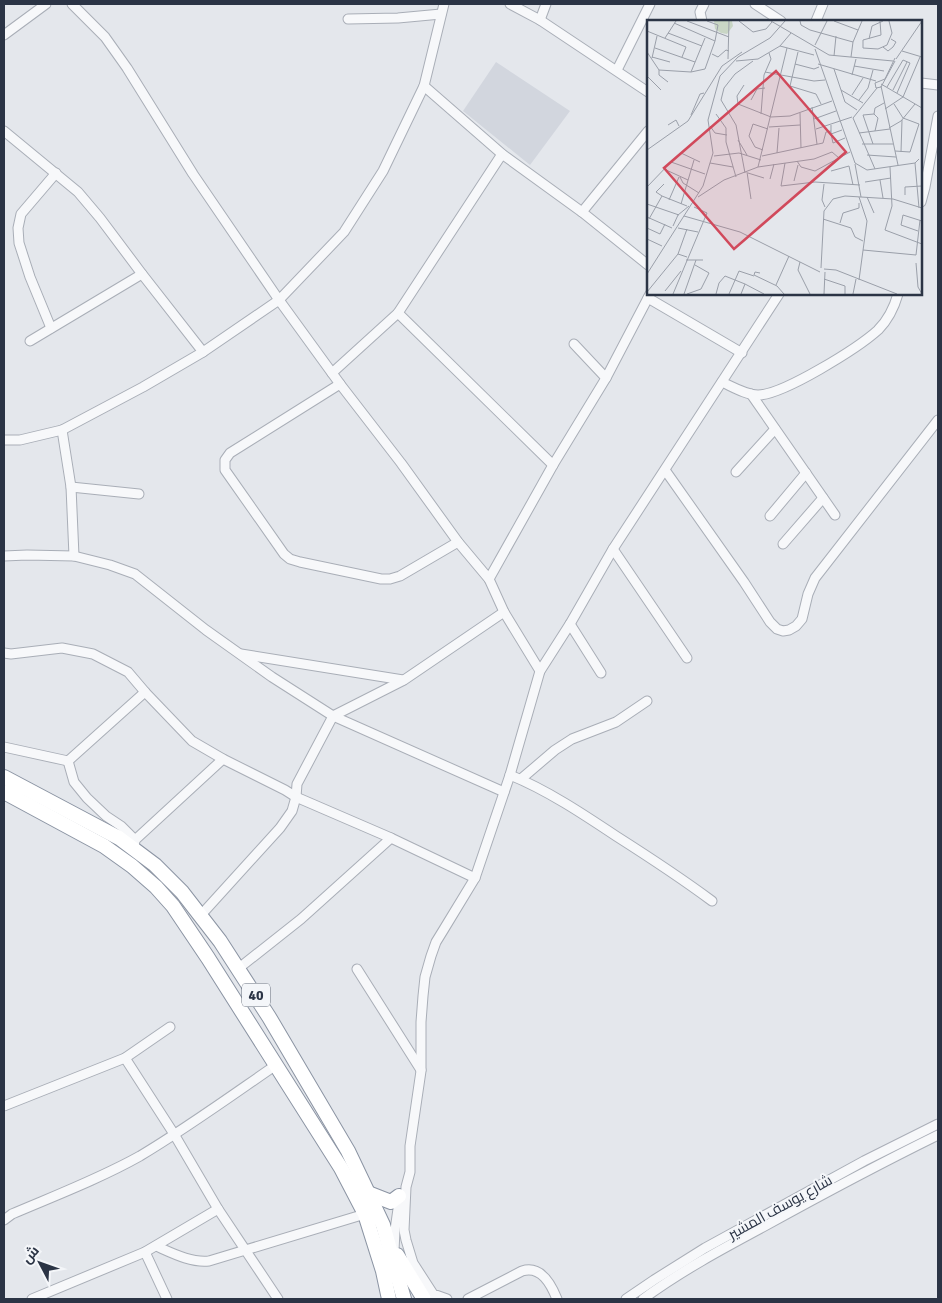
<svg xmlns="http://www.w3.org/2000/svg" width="942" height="1303" font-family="Signika,Cairo,sans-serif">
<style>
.built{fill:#d2d6de}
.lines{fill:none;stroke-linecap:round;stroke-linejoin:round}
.minor-casing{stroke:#a9aeb7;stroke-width:11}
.highway-casing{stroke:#8b94a3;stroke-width:16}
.minor{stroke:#f7f8fa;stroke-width:9}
.highway{stroke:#fff;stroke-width:14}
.labels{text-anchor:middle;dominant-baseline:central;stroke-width:4;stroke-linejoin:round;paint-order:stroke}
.shield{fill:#f4f6f9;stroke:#676e7b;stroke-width:1}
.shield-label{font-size:14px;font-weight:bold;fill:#2b3445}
.street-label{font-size:15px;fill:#2b3445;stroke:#f4f6f9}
.inset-road{fill:none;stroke:#9a9fa9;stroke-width:1}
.view{fill:#d1495b;fill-opacity:0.15;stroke:#d1495b;stroke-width:2.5}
.inset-edge{fill:none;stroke:#2b3445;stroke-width:2.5}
</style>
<rect width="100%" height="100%" fill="#e4e7ec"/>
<polygon class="built" points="496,62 570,111 530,165 463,111"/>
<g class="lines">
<defs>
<g id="minor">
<polyline points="72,4 105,37 127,68 193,174 279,300 340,384 401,463 458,542 489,579 504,612 540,671"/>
<polyline points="510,4 540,20 648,92"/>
<polyline points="755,4 781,21"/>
<polyline points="348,19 398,18 441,14"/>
<polyline points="540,20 546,4"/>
<polyline points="702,21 700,12 704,4"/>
<polyline points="816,21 823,4"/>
<polyline points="4,35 46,4"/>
<polyline points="617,70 650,4"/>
<polyline points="921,83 938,85"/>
<polyline points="424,86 502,154 582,212 648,265"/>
<polyline points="4,131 78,192 100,218 142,274 203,352"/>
<polyline points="921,202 925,187 938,116"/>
<polyline points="582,212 648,131"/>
<polyline points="648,298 742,353"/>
<polyline points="398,313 553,465"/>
<polyline points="51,328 30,277 19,243 18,228 21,214 56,173"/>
<polyline points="30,341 142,274"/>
<polyline points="574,344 606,378"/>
<polyline points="332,373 398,313 502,154"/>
<path d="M722,382C733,387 746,395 758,395C783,395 858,348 878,330C888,320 894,308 898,294"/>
<polyline points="340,384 230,453 225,460 225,470 284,554 290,559 300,562 381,579 390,579 400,576 458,542"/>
<polyline points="751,394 835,515"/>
<polyline points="62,430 71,487 74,556"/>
<polyline points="4,440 20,440 62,430 143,387 203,352 279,300 344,232 383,171 424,86 444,4"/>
<polyline points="665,470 744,582 770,622 777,629 783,631 789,630 796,626 802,619 808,594 815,578 938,420"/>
<polyline points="736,472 775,429"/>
<polyline points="71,487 139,494"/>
<polyline points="770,516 806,473"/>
<polyline points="783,544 823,498"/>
<polyline points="613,549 687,658"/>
<polyline points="4,556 27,555 74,556 110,565 135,574 206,630 272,677 333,716 504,792"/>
<polyline points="489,579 553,465 606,378 650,294"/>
<polyline points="570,624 601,673"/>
<polyline points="4,653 11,654 62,648 93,654 128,672 145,692 192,741 223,759 285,790 296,797 391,838 475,878"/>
<polyline points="241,654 403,680"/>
<polyline points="4,747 68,761 145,692"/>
<polyline points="68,761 74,782 87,798 106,816 121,826 135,840"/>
<path d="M510,775C547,790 583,814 616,836C649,857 681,878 712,901"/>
<polyline points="521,779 555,750 572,739 616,722 647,701"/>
<polyline points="134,849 135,840 223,759"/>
<polyline points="201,915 280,828 292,811 296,797 297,784 333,716 404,680 504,612"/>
<polyline points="239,968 301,919 391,838"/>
<polyline points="357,969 421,1070"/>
<polyline points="125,1058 174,1134 218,1209 278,1299"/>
<polyline points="4,1106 125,1058 170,1027"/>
<path d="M4,1220L12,1214C54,1196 99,1179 140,1156C187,1128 231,1096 276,1065"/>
<path d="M156,1246C172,1253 191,1263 209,1261L365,1214"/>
<polyline points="394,1251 395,1230 400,1195"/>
<polyline points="145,1252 167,1299"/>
<polyline points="32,1299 145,1252 218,1209"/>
<polyline points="447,1299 433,1294 413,1263 406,1240 404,1230 406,1187 410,1172 410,1146 421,1071 421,1022 423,996 425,977 431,956 436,942 444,929 475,878 510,775 540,671 570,624 613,549 779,294"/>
<path d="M468,1299L522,1271C541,1265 551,1284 557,1299"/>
<polyline points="626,1299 654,1280 705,1248 864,1161 938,1124"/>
<path d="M643,1299C681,1271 722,1249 763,1227C821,1195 879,1164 938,1135"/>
</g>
<g id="highway">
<polyline points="4,777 119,838 155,865 182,892 220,941 269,1017 348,1151 368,1193 383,1225 404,1299"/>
<polyline points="4,792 104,846 132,866 156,887 173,906 208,958 341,1168 365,1214 383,1271 389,1299"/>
<polyline points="368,1193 391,1202 399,1196"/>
<polyline points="397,1255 424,1299"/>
</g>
</defs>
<use href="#minor" class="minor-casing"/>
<use href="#highway" class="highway-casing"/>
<use href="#minor" class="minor"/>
<use href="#highway" class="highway"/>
</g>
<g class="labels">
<rect class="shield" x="242" y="983.5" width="28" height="23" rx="4"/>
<g class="shield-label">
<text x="256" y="995">40</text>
</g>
<g class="street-label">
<text transform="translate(780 1207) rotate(-29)">شارع يوسف المشير</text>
</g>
</g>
<g transform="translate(647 20)">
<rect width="275" height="275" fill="#e4e7ec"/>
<path d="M67,1H85L86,6L80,14L74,13L68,9Z" fill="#c9d6c5"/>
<path class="inset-road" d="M40,1L82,17M92,1L106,12L119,9L125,2M124,1L182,35L246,41M153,1L154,5L163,10L206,22M187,1L211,10M233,1L234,15L216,20V28L231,29L240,25L245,13L242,1M27,3L68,21L71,5L60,1M0,11L39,27L35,37M21,13L55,26M18,18L29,1M222,19L225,6L236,1M168,25L180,1M133,26L167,35M236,27L241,31L246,27L249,22L244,19M8,28L48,42M168,29L208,143L220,150L268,143L272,139M255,31L275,37M0,32L12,50M151,32L143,66L169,74L174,84M65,34L71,37L79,30L82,31M187,36L189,16M5,37L23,42M204,37L206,22L215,1M5,38L10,16M81,39L82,1M249,39L275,1M89,41L111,39L133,26L144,13M248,41L234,67L229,68L228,63L238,59L248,38M148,44L167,49L172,47M171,44L229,61M207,46L237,51M187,49L198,82L210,90M44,52L58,49L68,21M118,52L134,55M134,55L167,61L178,60M205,55L209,39M0,56L14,70M21,62L12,55V50L44,52L58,18M234,64L275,88M97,65L90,76L91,84L124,97L143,96L185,81M234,66L251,145M240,67L256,40L263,43L250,73M194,70L216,83M246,70L260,42M205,75L216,58M104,80L110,69L118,68M212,80L221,68L226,50M247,84L256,98L272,104L263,132L248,131M165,87L170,124M238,89L256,77L273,37M153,93L154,128M69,94L79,108V122L89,157M114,94L117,55L124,39L122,33M44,95L53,74L57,73M167,99L189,91M21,105L29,100L32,106M184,105V114L195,110M63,106L68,113L80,115M122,107L153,105M242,108L254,101L268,84M169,109L205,97M228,111L231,98L227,94L228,88L237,83M212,113L243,109M184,114L186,123L198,118M91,120L100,135M215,124H246M226,124L216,95L227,94M0,130L41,101L75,46L95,32M116,130L108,127L102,116L106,104L121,109M254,132L255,100M130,133L132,108M220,135L249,137M30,136L34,133L53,142M67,136L92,133L114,140M115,136L176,123L179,112L184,111M150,141L154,147L168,151L203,132M63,143L86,147M138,143L134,166L168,162L213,165M268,143L272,188M208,144L214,177M111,147L140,28M243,147L245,186L238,210L275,224M17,149L41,160M228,149L206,98L230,68M184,151L202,146L206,165M100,152L104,179M98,153L89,105L74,80L77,68L88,54L106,41M101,153L117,158M33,157L36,163L52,173M123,159L127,144M233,160L236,178M147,161L151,145M218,162L244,158M177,164L175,180L178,187M0,167L24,142L58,154M258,175V167L275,166M15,176L9,172L17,164M51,177L77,160L111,147L167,139L185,132L192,138M220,177L227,193M22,180L32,157M0,184L32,195M34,184L47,140M37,196L93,212L173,252M0,197L25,208M2,199L15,176L40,186M176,199L204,208L208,217L216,221M193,203L196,193L212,188V183M26,206L31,195L42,186M0,208L13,214L18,204M31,208L51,212M271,211L254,205L256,195L275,201M0,219L15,226M216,230L269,235L273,200M40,237L31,234L40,209M39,240H56M153,242L151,250L163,274M269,243L271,267L275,274M174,248L177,191L186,179L198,176L246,179L275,188M177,249L189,250L250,274M113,253L108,252L107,255L130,266L137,274M0,254L56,166L66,133L61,100L73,56L91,37L123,18L138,1M177,259L198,266V274M212,260L220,201L212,177M129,265L142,236M18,271L34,251M0,272L31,234M26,274L60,193L47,187M37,274L49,240M40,274L54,269L62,253L48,245M69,274L72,263L78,256L98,264M82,274L92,251L107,256M94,274L98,264L117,274M177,274L178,252M206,274L209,259"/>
<path class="view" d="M129,51L199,132L87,229L17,148Z"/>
<rect width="275" height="275" class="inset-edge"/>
</g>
<rect width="942" height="1303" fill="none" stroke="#2b3445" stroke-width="10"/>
<g transform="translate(40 1263) rotate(311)" stroke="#f4f6f9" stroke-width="4" paint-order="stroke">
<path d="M0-4L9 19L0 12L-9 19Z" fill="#2b3445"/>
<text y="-8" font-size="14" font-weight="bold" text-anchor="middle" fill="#2b3445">ش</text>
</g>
</svg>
